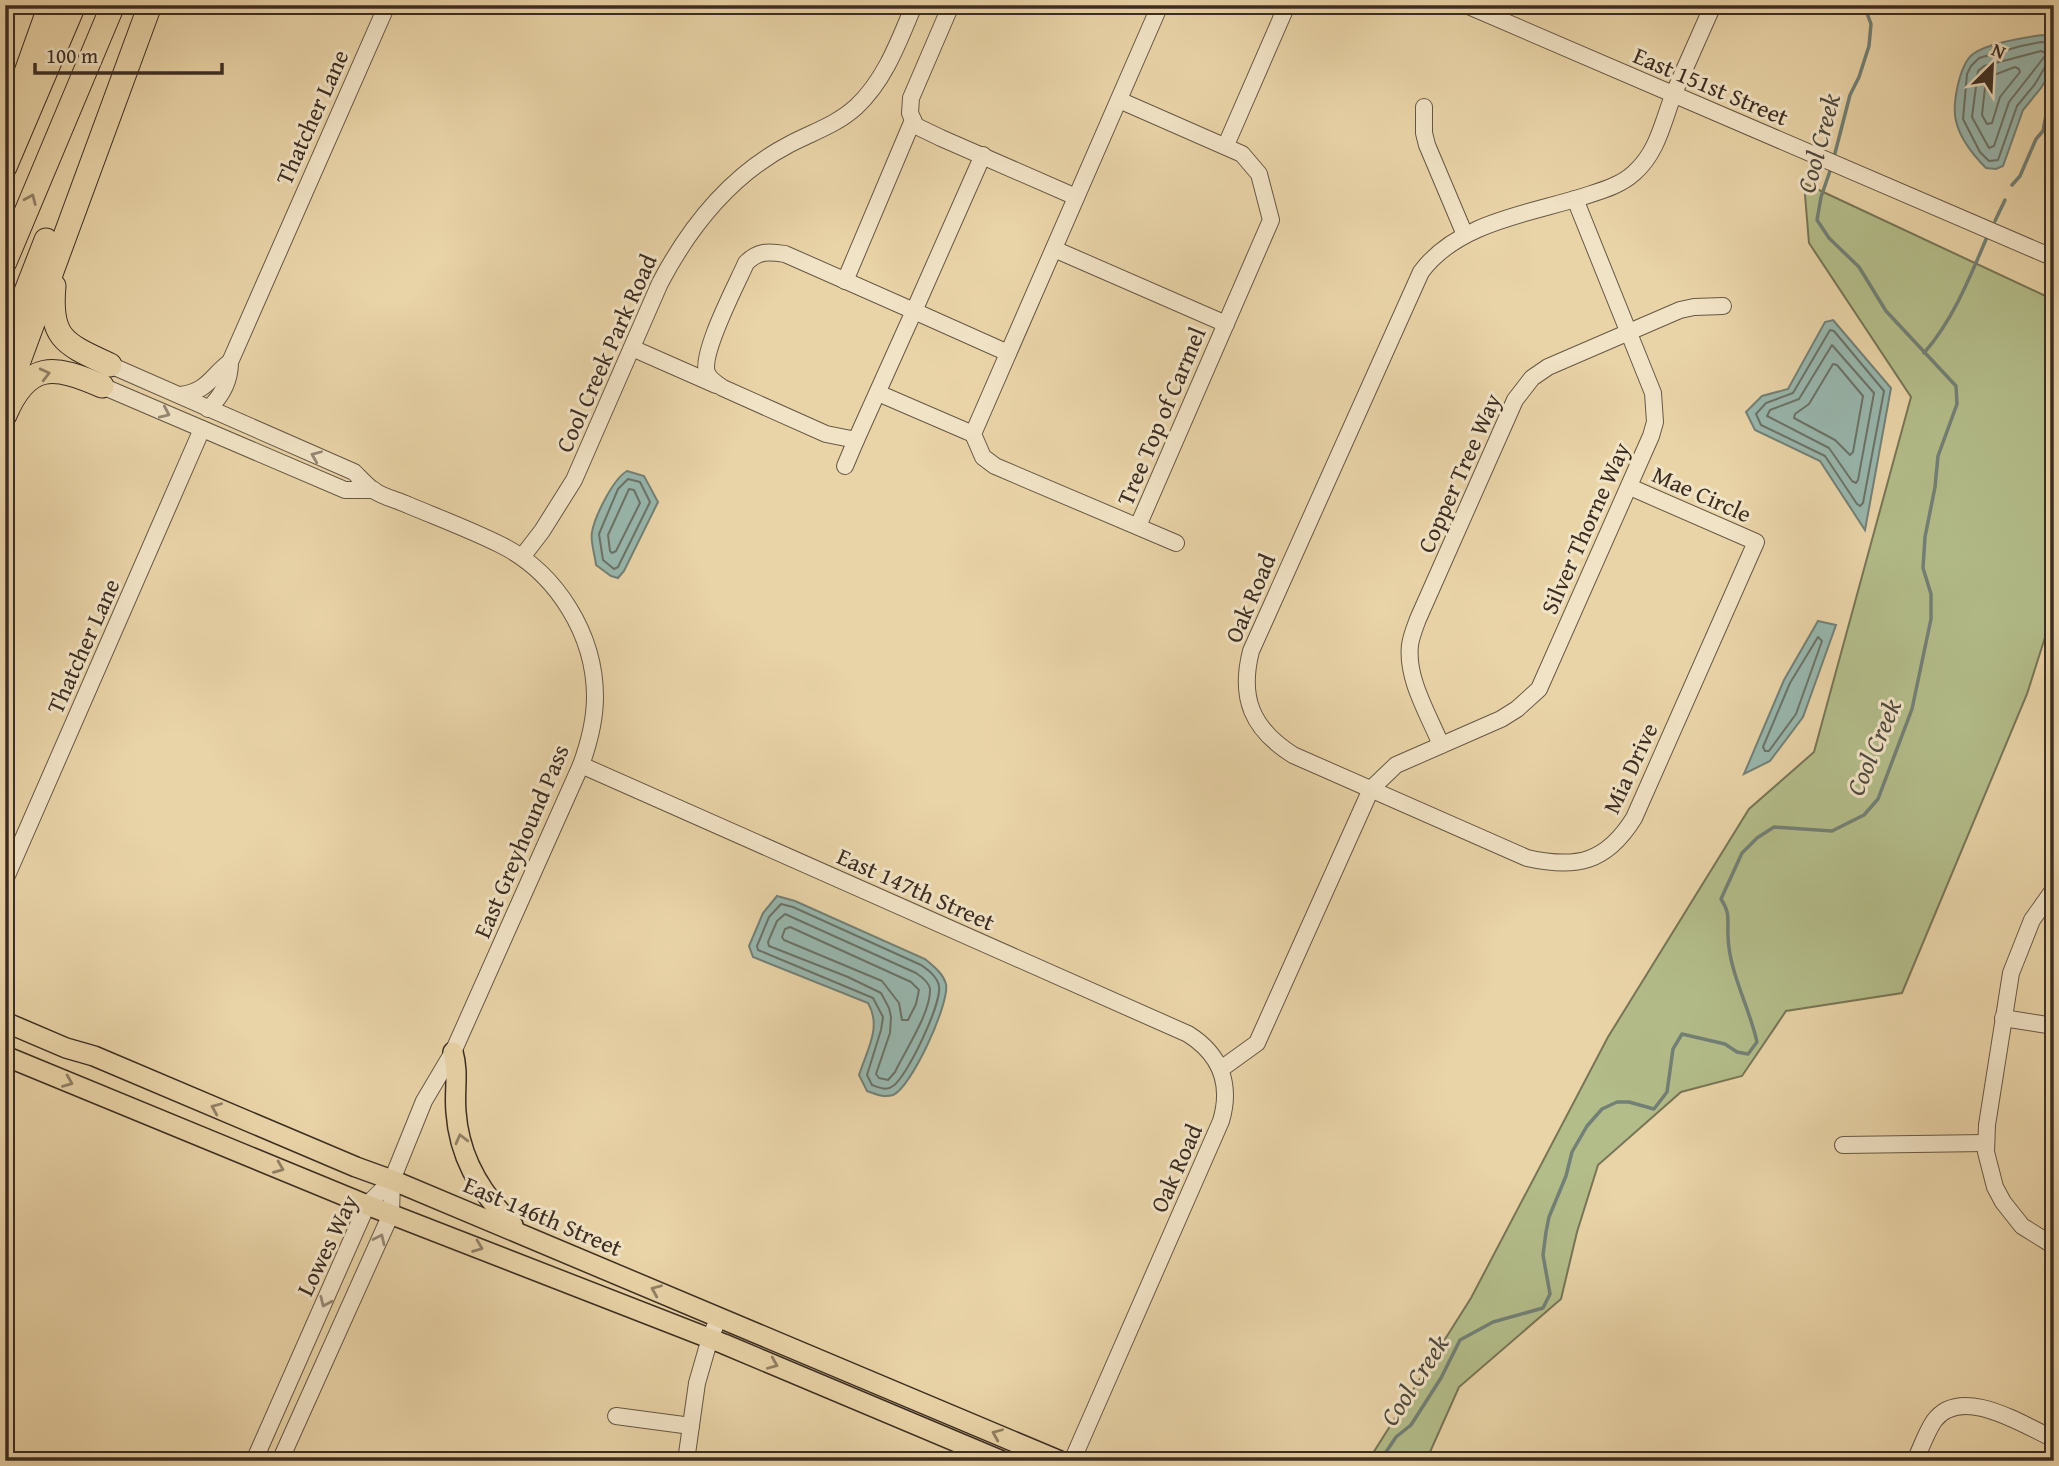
<svg xmlns="http://www.w3.org/2000/svg" width="2059" height="1466" font-family="'Gentium Book Plus',serif">
<style>
.green{fill:#b3bd8a;stroke:#787556;stroke-width:2}
.water{fill:#98b7ae;stroke:#738076;stroke-width:2}
.lines{fill:none;stroke-linecap:round;stroke-linejoin:round}
.shore{stroke:#6a7268;stroke-width:2}
.stream{stroke:#738076;stroke-width:3.5}
.minor-casing{stroke:#675744;stroke-width:18}
.major-casing{stroke:#3c2d22;stroke-width:22}
.highway-casing{stroke:#3c2d22;stroke-width:25}
.minor{stroke:#f1e3c6;stroke-width:16}
.major{stroke:#e9d4a8;stroke-width:19}
.highway{stroke:#e9d4a8;stroke-width:23}
.oneway{stroke:#928065}
.oneway2{stroke:#968874}
.labels{text-anchor:middle;dominant-baseline:central;stroke-width:6;stroke-linejoin:round;paint-order:stroke}
.street-label{font-size:24px;fill:#3c2d22;stroke:#f1e3c6}
.water-label{font-size:26px;font-style:italic;fill:#4e493e;stroke:#f1e3c6}
</style>
<rect width="100%" height="100%" fill="#e9d4a8"/>
<filter id="stains"><feTurbulence type="fractalNoise" baseFrequency=".00286" numOctaves="4"/><feColorMatrix values="0 0 0 0 .2 0 0 0 0 .09 0 0 0 0 .02 0 0 0 .5 -.17"/></filter>
<radialGradient id="worn" r=".72"><stop offset=".6" stop-color="#630" stop-opacity="0"/><stop offset="1" stop-color="#630" stop-opacity=".3"/></radialGradient>
<polygon class="green" points="1804,183 2054,300 2054,609 2027,694 1902,993 1786,1011 1742,1076 1681,1092 1598,1165 1577,1232 1561,1299 1459,1387 1426,1461 1368,1461 1471,1298 1608,1037 1749,809 1814,752 1911,397 1809,243"/>
<g class="water">
<path d="M2042,35L2054,38V66L2041,88L2023,110L2003,166L1996,169L1986,168C1974,156 1960,138 1956,121C1952,105 1959,65 1973,54C1988,43 2023,38 2042,35Z"/>
<polygon points="1833,320 1891,388 1865,530 1820,461 1755,430 1746,412 1762,396 1788,389 1825,322"/>
<path d="M627,471L644,476L658,502L624,571L618,578L611,576L596,565C595,555 590,541 592,532C595,516 613,479 627,471Z"/>
<polygon points="1818,621 1836,625 1803,717 1770,761 1744,774 1784,680"/>
<path d="M777,896L795,901L925,959C933,966 943,973 946,984C950,1003 911,1088 893,1095C884,1098 875,1094 867,1091L859,1075C867,1050 882,1027 868,1003L753,957L749,946L763,913Z"/>
</g>
<g class="lines">
<g class="shore">
<polyline points="2054,44 2041,42 2021,46 1979,58 1971,66 1967,74 1963,119 1980,152 1989,161 1998,160 2017,106 2035,84 2045,67 2054,64"/>
<polygon points="2041,51 2045,53 2045,56 2009,102 1994,146 1989,148 1972,117 1978,71 1984,66"/>
<polygon points="2015,67 2019,69 2020,72 2000,97 1992,123 1987,124 1982,115 1986,78"/>
<polygon points="1830,330 1834,331 1884,391 1863,503 1860,506 1857,504 1825,456 1761,425 1756,414 1766,403 1793,393"/>
<polygon points="1832,345 1874,393 1858,480 1856,483 1852,481 1829,448 1767,416 1770,410 1799,399"/>
<polygon points="1833,364 1837,365 1863,396 1853,452 1850,455 1835,440 1794,418 1795,414 1809,404"/>
<polygon points="628,479 640,482 650,502 618,567 614,569 603,560 599,534 618,489"/>
<polygon points="629,489 634,490 640,503 616,551 612,553 610,551 608,535"/>
<polygon points="1818,637 1822,641 1796,714 1769,751 1765,751 1763,747 1790,683"/>
<path d="M781,904L793,907L921,965C928,970 937,976 939,986C942,1003 907,1077 893,1086C887,1091 880,1088 872,1085L867,1075L881,1030L883,1017L873,998L758,950L757,946L769,917Z"/>
<path d="M785,914L916,973C922,977 929,982 930,989C931,1012 905,1051 895,1072L888,1080L879,1078L876,1074L890,1033L891,1017L889,1008L881,993L848,977L769,946L768,942L777,921Z"/>
<polygon points="790,927 911,982 919,990 916,1004 908,1020 902,1020 899,1003 882,981 784,940 782,937 785,929"/>
</g>
<g class="stream">
<polyline points="1834,157 1850,95 1859,77 1869,46 1871,24 1864,5"/>
<polyline points="2012,185 2020,176 2036,139 2043,131 2046,115 2054,108"/>
<polyline points="1995,221 2005,200"/>
<path d="M1924,353C1953,320 1970,277 1987,237"/>
<path d="M1380,1461L1396,1437L1411,1425L1441,1378L1460,1340L1493,1322L1543,1308L1550,1294L1543,1255L1546,1232L1549,1217L1566,1176L1572,1152L1587,1126L1602,1109L1617,1102H1629L1654,1109L1667,1092L1673,1049L1682,1034L1725,1044L1737,1052L1748,1054L1757,1042C1749,1006 1729,972 1728,936C1727,918 1731,915 1721,899L1742,853L1757,838L1774,827L1832,831L1864,815L1878,799L1912,709L1931,619V594L1923,568L1925,537L1935,487L1938,456L1957,404L1956,386L1886,311L1859,267L1829,238L1817,220L1821,197L1831,168"/>
</g>
<defs>
<g id="minor">
<polyline points="1160,5 973,434 983,457 995,466 1176,543"/>
<polyline points="1466,5 2054,258"/>
<polyline points="1119,100 1242,154 1259,174 1271,220 1138,526"/>
<polyline points="1424,107 1424,133 1427,145 1465,235"/>
<polyline points="913,120 916,126 941,138 1076,197"/>
<polyline points="1226,145 1287,5"/>
<path d="M983,155L914,311L785,254C768,251 758,251 746,263C737,284 700,353 707,373C710,380 717,384 723,388L826,434L856,440L914,311L1008,353"/>
<polyline points="1054,249 1226,324"/>
<polyline points="845,281 913,120 910,113 911,98 951,5"/>
<polyline points="632,348 716,385"/>
<path d="M110,365L354,472C360,478 366,485 373,490C383,497 397,500 408,505C439,518 471,530 501,545C557,573 595,635 595,697C595,720 589,743 581,765L453,1052L424,1101L392,1180L391,1214L280,1461"/>
<polyline points="102,386 345,490 374,490"/>
<polyline points="878,393 973,434"/>
<path d="M181,395C208,391 211,376 230,362"/>
<path d="M208,409C221,397 230,381 230,362L387,5"/>
<polyline points="845,466 856,440"/>
<path d="M1630,487L1756,542L1634,818C1606,863 1576,869 1527,858L1293,755C1252,729 1239,698 1251,651L1421,272C1457,223 1527,214 1582,197C1600,191 1620,186 1634,173C1658,152 1663,121 1674,93C1687,63 1700,34 1713,5"/>
<path d="M522,557L542,531L574,480L660,283C690,226 732,174 790,144C813,132 836,125 856,107C885,80 899,41 914,5"/>
<path d="M1441,745C1429,715 1406,679 1410,645C1411,637 1415,627 1418,619L1515,400L1532,378L1548,367L1680,310L1694,307L1723,306"/>
<path d="M581,765L1188,1034C1220,1054 1232,1084 1221,1121L1072,1461"/>
<polyline points="5,880 202,429"/>
<polyline points="2054,889 2032,920 2011,973 1987,1125 1986,1152 1995,1187 2003,1202 2022,1226 2054,1246"/>
<polyline points="2003,1018 2054,1026"/>
<polyline points="1221,1069 1257,1043 1371,789 1396,765 1501,719 1517,709 1539,689 1651,436 1655,422 1653,393 1575,199"/>
<polyline points="1843,1145 1986,1143"/>
<polyline points="616,1416 691,1426"/>
<polyline points="254,1461 367,1205 392,1180"/>
<polyline points="686,1461 697,1383 710,1338 719,1317"/>
<path d="M1915,1461C1921,1448 1926,1433 1934,1421C1961,1384 2023,1425 2054,1439"/>
</g>
<g id="major">
<polyline points="5,1022 66,1048 94,1056 356,1167 392,1180 1060,1461"/>
<path d="M453,1052C459,1073 454,1091 456,1112C459,1157 481,1194 513,1225"/>
<polyline points="5,1056 367,1205 724,1344 1002,1461"/>
</g>
<g id="highway">
<polyline points="5,131 50,5"/>
<polyline points="5,167 74,5"/>
<polyline points="5,262 113,5"/>
<path d="M54,286C49,339 65,344 110,365"/>
<polyline points="5,345 46,240"/>
<polyline points="5,399 150,5"/>
<path d="M5,415C28,361 54,365 102,386"/>
</g>
</defs>
<use href="#minor" class="minor-casing"/>
<use href="#major" class="major-casing"/>
<use href="#highway" class="highway-casing"/>
<use href="#minor" class="minor"/>
<use href="#major" class="major"/>
<use href="#highway" class="highway"/>
</g>
<defs><path id="oneway-chevron" d="M-2-3.5L2.5 0L-2 3.5" fill="none" stroke-width="1.6" stroke-linecap="round" stroke-linejoin="round" transform="scale(1.75)"/></defs>
<g class="oneway">
<use href="#oneway-chevron" transform="translate(31 199) rotate(-67)"/>
<use href="#oneway-chevron" transform="translate(45 374) rotate(-14)"/>
<use href="#oneway-chevron" transform="translate(68 1082) rotate(22)"/>
<use href="#oneway-chevron" transform="translate(216 1108) rotate(-157)"/>
<use href="#oneway-chevron" transform="translate(461 1139) rotate(-104)"/>
<use href="#oneway-chevron" transform="translate(279 1168) rotate(22)"/>
<use href="#oneway-chevron" transform="translate(478 1247) rotate(21)"/>
<use href="#oneway-chevron" transform="translate(656 1290) rotate(-157)"/>
<use href="#oneway-chevron" transform="translate(773 1364) rotate(23)"/>
<use href="#oneway-chevron" transform="translate(997 1434) rotate(-157)"/>
</g>
<g class="oneway2">
<use href="#oneway-chevron" transform="translate(165 413) rotate(24)"/>
<use href="#oneway-chevron" transform="translate(316 456) rotate(-157)"/>
<use href="#oneway-chevron" transform="translate(380 1239) rotate(-65)"/>
<use href="#oneway-chevron" transform="translate(325 1302) rotate(114)"/>
</g>
<g class="labels">
<g class="street-label">
<text transform="translate(1711 86) rotate(23)">East 151st Street</text>
<text transform="translate(312 117) rotate(-66)">Thatcher Lane</text>
<text transform="translate(606 353) rotate(-66)">Cool Creek Park Road</text>
<text transform="translate(1161 416) rotate(-67)">Tree Top of Carmel</text>
<text transform="translate(1459 473) rotate(-66)">Copper Tree Way</text>
<text transform="translate(1702 494) rotate(24)">Mae Circle</text>
<text transform="translate(1585 528) rotate(-66)">Silver Thorne Way</text>
<text transform="translate(1250 598) rotate(-67)">Oak Road</text>
<text transform="translate(83 646) rotate(-66)">Thatcher Lane</text>
<text transform="translate(1630 768) rotate(-65)">Mia Drive</text>
<text transform="translate(521 841) rotate(-67)">East Greyhound Pass</text>
<text transform="translate(916 889) rotate(24)">East 147th Street</text>
<text transform="translate(1176 1168) rotate(-66)">Oak Road</text>
<text transform="translate(543 1216) rotate(23)">East 146th Street</text>
<text transform="translate(327 1245) rotate(-64)">Lowes Way</text>
</g>
<g class="water-label">
<text transform="translate(1818 143) rotate(-75)">Cool Creek</text>
<text transform="translate(1873 747) rotate(-67)">Cool Creek</text>
<text transform="translate(1414 1380) rotate(-57)">Cool Creek</text>
</g>
</g>
<rect width="2059" height="1466" fill="none" stroke="#e9d4a8" stroke-width="28"/>
<rect x="7" y="7" width="2045" height="1452" fill="none" stroke="#3c2d22" stroke-width="3.5"/>
<rect x="14" y="14" width="2031" height="1438" fill="none" stroke="#3c2d22" stroke-width="2"/>
<g transform="translate(1992 66) rotate(24)" stroke="#f1e3c6" stroke-width="5" paint-order="stroke">
<path d="M0-5L12 26L0 18L-12 26Z" fill="#3c2d22"/>
<text y="-10" font-size="19" font-weight="bold" text-anchor="middle" fill="#3c2d22">N</text>
</g>
<path d="M35 63v10h187v-10" fill="none" stroke="#3c2d22" stroke-width="3.5"/>
<text x="46" y="63" font-size="21" fill="#3c2d22" stroke="#f1e3c6" stroke-width="5" paint-order="stroke">100 m</text>
<rect width="100%" height="100%" filter="url(#stains)"/>
<rect width="100%" height="100%" fill="url(#worn)"/>
</svg>
